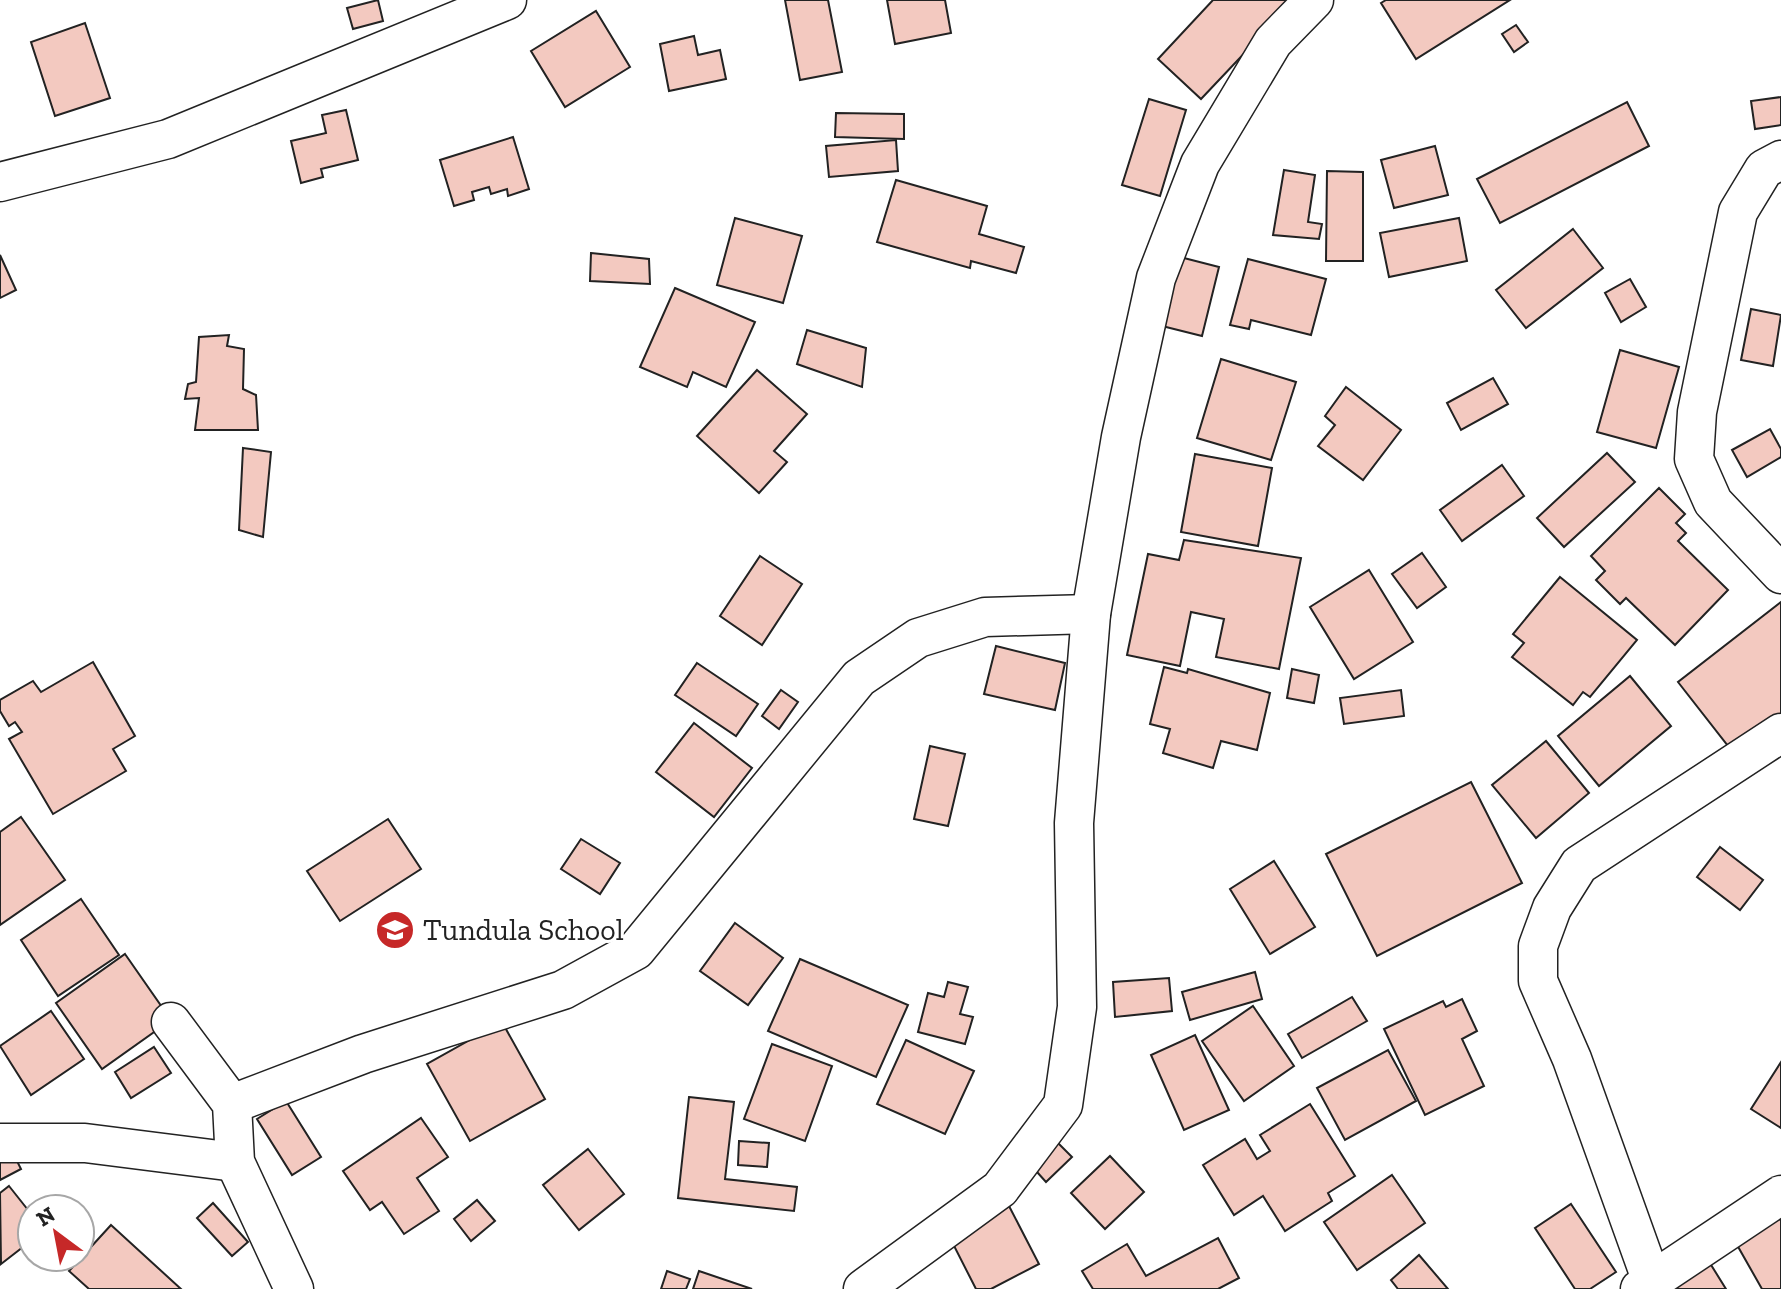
<svg xmlns="http://www.w3.org/2000/svg" width="1781" height="1289" font-family="'Zilla Slab',serif">
<style>
.building{fill:#f3c9c0;stroke:#222;stroke-width:2}
.lines{fill:none;stroke-linecap:round;stroke-linejoin:round}
.minor-casing{stroke:#222;stroke-width:41}
.minor{stroke:#fff;stroke-width:38}
.labels{text-anchor:middle;dominant-baseline:central;stroke-width:6;stroke-linejoin:round;paint-order:stroke}
.poi-label{font-size:30px;fill:#222;stroke:#fff;text-anchor:start}
</style>
<rect width="100%" height="100%" fill="#fff"/>
<g class="building">
<polygon points="378,0 383,21 353,29 347,8"/>
<polygon points="785,0 828,0 842,72 800,80"/>
<polygon points="887,0 945,0 951,33 895,44"/>
<polygon points="1213,0 1285,0 1290,5 1201,99 1158,59"/>
<polygon points="1386,0 1510,0 1416,59 1381,3"/>
<polygon points="596,11 630,67 565,107 531,51"/>
<polygon points="85,23 110,98 55,116 31,42"/>
<polygon points="1516,25 1528,42 1514,52 1502,34"/>
<polygon points="694,36 698,55 720,50 726,79 669,91 660,44"/>
<polygon points="1781,97 1781,125 1755,129 1751,101"/>
<polygon points="1149,99 1186,110 1160,196 1122,185"/>
<polygon points="1627,102 1649,146 1500,223 1477,179"/>
<polygon points="346,110 358,160 321,169 323,177 301,183 291,141 326,133 322,115"/>
<polygon points="836,113 904,114 904,139 835,137"/>
<polygon points="513,137 529,189 508,196 507,189 491,194 489,187 472,192 474,200 454,206 440,160"/>
<polygon points="896,140 898,171 829,177 826,146"/>
<polygon points="1435,146 1448,195 1394,208 1381,160"/>
<polygon points="1284,170 1315,175 1308,222 1322,224 1319,239 1273,235"/>
<polygon points="1327,171 1363,172 1363,261 1326,261"/>
<polygon points="896,180 987,206 979,234 1024,247 1016,273 971,261 970,268 877,242"/>
<polygon points="735,218 802,236 783,303 717,285"/>
<polygon points="1459,218 1467,261 1389,277 1380,233"/>
<polygon points="1573,229 1603,268 1526,328 1496,290"/>
<polygon points="591,253 649,259 650,284 590,281"/>
<polygon points="0,255 16,290 0,298"/>
<polygon points="1180,257 1219,267 1202,336 1162,326"/>
<polygon points="1248,259 1326,279 1311,335 1251,320 1249,329 1230,325"/>
<polygon points="1630,279 1646,307 1621,322 1605,293"/>
<polygon points="675,288 755,322 726,387 693,372 687,387 640,367"/>
<polygon points="1751,309 1781,315 1773,366 1741,360"/>
<polygon points="807,330 866,348 862,387 797,364"/>
<polygon points="229,335 227,346 244,349 243,389 256,395 258,430 195,430 199,398 185,399 188,384 196,382 199,337"/>
<polygon points="1620,350 1679,367 1656,448 1597,432"/>
<polygon points="1221,359 1296,382 1271,460 1197,438"/>
<polygon points="757,370 807,414 774,451 787,462 759,493 697,436"/>
<polygon points="1493,378 1508,404 1461,430 1447,403"/>
<polygon points="1346,387 1401,430 1363,480 1318,446 1335,425 1325,416"/>
<polygon points="1770,429 1781,449 1781,457 1747,477 1732,450"/>
<polygon points="243,448 271,452 263,537 239,530"/>
<polygon points="1607,453 1635,482 1564,547 1537,518"/>
<polygon points="1195,454 1272,468 1258,546 1181,532"/>
<polygon points="1502,465 1524,496 1462,541 1440,510"/>
<polygon points="1659,488 1685,514 1676,523 1686,533 1678,541 1728,590 1675,645 1626,598 1620,604 1596,580 1605,571 1591,556"/>
<polygon points="1184,540 1301,558 1279,669 1216,657 1224,619 1191,612 1180,666 1127,655 1148,554 1179,560"/>
<polygon points="1422,553 1446,587 1417,608 1392,574"/>
<polygon points="760,556 802,584 762,645 720,616"/>
<polygon points="1369,570 1413,642 1354,679 1310,607"/>
<polygon points="1560,577 1637,640 1590,697 1583,692 1573,705 1512,657 1524,643 1513,634"/>
<polygon points="1781,602 1781,713 1732,751 1678,682"/>
<polygon points="996,646 1065,663 1055,710 984,694"/>
<polygon points="93,662 135,736 113,749 126,771 53,814 9,739 22,732 15,722 9,726 0,711 0,700 33,681 41,692"/>
<polygon points="697,663 758,704 736,736 675,695"/>
<polygon points="1164,667 1187,673 1188,669 1270,693 1257,750 1221,741 1213,768 1163,753 1170,729 1150,724"/>
<polygon points="1292,669 1319,675 1314,703 1287,698"/>
<polygon points="1630,676 1671,726 1599,786 1558,736"/>
<polygon points="781,690 798,702 779,729 762,716"/>
<polygon points="1401,690 1404,716 1344,724 1340,698"/>
<polygon points="694,723 752,768 714,817 656,772"/>
<polygon points="1546,741 1589,793 1536,838 1492,785"/>
<polygon points="930,746 965,754 948,826 914,819"/>
<polygon points="1471,782 1522,883 1377,956 1326,854"/>
<polygon points="21,817 65,880 0,925 0,832"/>
<polygon points="388,819 421,869 340,921 307,871"/>
<polygon points="581,839 620,863 600,894 561,869"/>
<polygon points="1720,847 1763,880 1740,910 1697,877"/>
<polygon points="1274,861 1315,927 1270,954 1230,889"/>
<polygon points="81,899 119,955 58,996 21,940"/>
<polygon points="735,923 783,958 748,1005 700,971"/>
<polygon points="125,954 171,1020 102,1069 56,1003"/>
<polygon points="800,959 908,1005 876,1077 768,1031"/>
<polygon points="1255,972 1262,999 1190,1020 1182,992"/>
<polygon points="1169,978 1172,1011 1115,1017 1113,982"/>
<polygon points="948,982 968,987 960,1014 973,1017 965,1044 918,1032 928,993 944,997"/>
<polygon points="1352,997 1367,1021 1302,1058 1288,1034"/>
<polygon points="1462,999 1477,1031 1462,1039 1484,1086 1425,1115 1384,1029 1443,1001 1446,1007"/>
<polygon points="1253,1006 1294,1066 1244,1101 1202,1041"/>
<polygon points="51,1011 84,1059 31,1095 0,1046"/>
<polygon points="502,1022 545,1099 470,1141 427,1064"/>
<polygon points="1195,1035 1229,1110 1184,1130 1151,1055"/>
<polygon points="906,1040 974,1071 945,1134 877,1104"/>
<polygon points="772,1044 832,1066 805,1141 744,1119"/>
<polygon points="154,1047 171,1073 131,1098 115,1072"/>
<polygon points="1388,1050 1416,1101 1345,1140 1317,1088"/>
<polygon points="1781,1062 1781,1128 1751,1109"/>
<polygon points="689,1097 734,1102 725,1179 797,1187 794,1211 678,1198"/>
<polygon points="286,1101 321,1157 292,1175 257,1119"/>
<polygon points="1310,1104 1355,1176 1328,1193 1332,1201 1285,1231 1263,1196 1234,1215 1203,1165 1245,1139 1257,1159 1270,1151 1260,1135"/>
<polygon points="421,1118 448,1157 417,1178 439,1211 404,1234 382,1202 370,1210 343,1171"/>
<polygon points="1053,1138 1072,1157 1046,1182 1028,1162"/>
<polygon points="739,1141 769,1143 767,1167 738,1165"/>
<polygon points="9,1145 21,1169 0,1180 0,1150"/>
<polygon points="588,1149 624,1194 579,1230 543,1185"/>
<polygon points="1110,1156 1144,1192 1105,1229 1071,1193"/>
<polygon points="1392,1175 1425,1223 1357,1270 1324,1222"/>
<polygon points="9,1186 32,1215 32,1240 1,1264 0,1193"/>
<polygon points="477,1200 495,1221 471,1241 454,1219"/>
<polygon points="213,1203 248,1242 232,1256 197,1218"/>
<polygon points="1571,1204 1616,1272 1590,1289 1575,1289 1535,1228"/>
<polygon points="1009,1206 1039,1264 991,1289 976,1289 949,1236"/>
<polygon points="1781,1208 1781,1289 1762,1289 1732,1236"/>
<polygon points="111,1225 181,1289 89,1289 69,1271"/>
<polygon points="1218,1238 1239,1278 1218,1289 1093,1289 1082,1271 1127,1244 1146,1276"/>
<polygon points="1419,1255 1448,1289 1398,1289 1391,1280"/>
<polygon points="1708,1260 1726,1289 1662,1289"/>
<polygon points="667,1271 690,1279 686,1289 661,1289"/>
<polygon points="699,1271 752,1289 693,1289"/>
</g>
<g class="lines">
<defs>
<g id="minor">
<polyline points="1781,160 1764,169 1738,212 1697,412 1694,459 1713,502 1781,574"/>
<polyline points="0,182 168,139 507,0"/>
<polyline points="171,1022 232,1104 235,1162 294,1289"/>
<polyline points="232,1104 363,1054 563,990 636,950 859,678 918,638 985,617 1091,614"/>
<polyline points="0,1143 85,1143 235,1162"/>
<polyline points="1651,1279 1572,1059 1538,981 1538,946 1552,908 1579,865 1781,733"/>
<polyline points="863,1289 1000,1189 1063,1105 1077,1007 1074,823 1091,614 1121,437 1156,278 1200,164 1273,42 1314,0"/>
<polyline points="1640,1289 1781,1195"/>
</g>
</defs>
<use href="#minor" class="minor-casing"/>
<use href="#minor" class="minor"/>
</g>
<defs>
<symbol id="school-disc" viewBox="-11 -11 22 22"><circle r="9.5" fill="#c62828" stroke="#fff"/><path d="M0-5L7-2L0 1L-7-2ZM-4 1L0 2.5L4 1V4Q0 6-4 4Z" fill="#fff"/></symbol>
</defs>
<g fill-rule="evenodd">
<use href="#school-disc" x="373" y="908" width="44" height="44"/>
</g>
<g class="labels">
<g class="poi-label">
<text x="423" y="930">Tundula School</text>
</g>
</g>
<g transform="translate(56 1233) rotate(328)"><circle r="38" fill="#ffffff" stroke="#a7a7a7" stroke-width="2"/>
<path d="M0-6L14 30L0 20L-14 30Z" fill="#c62828"/>
<text y="-12" font-size="22" font-weight="bold" text-anchor="middle" fill="#222222">N</text>
</g>
</svg>
